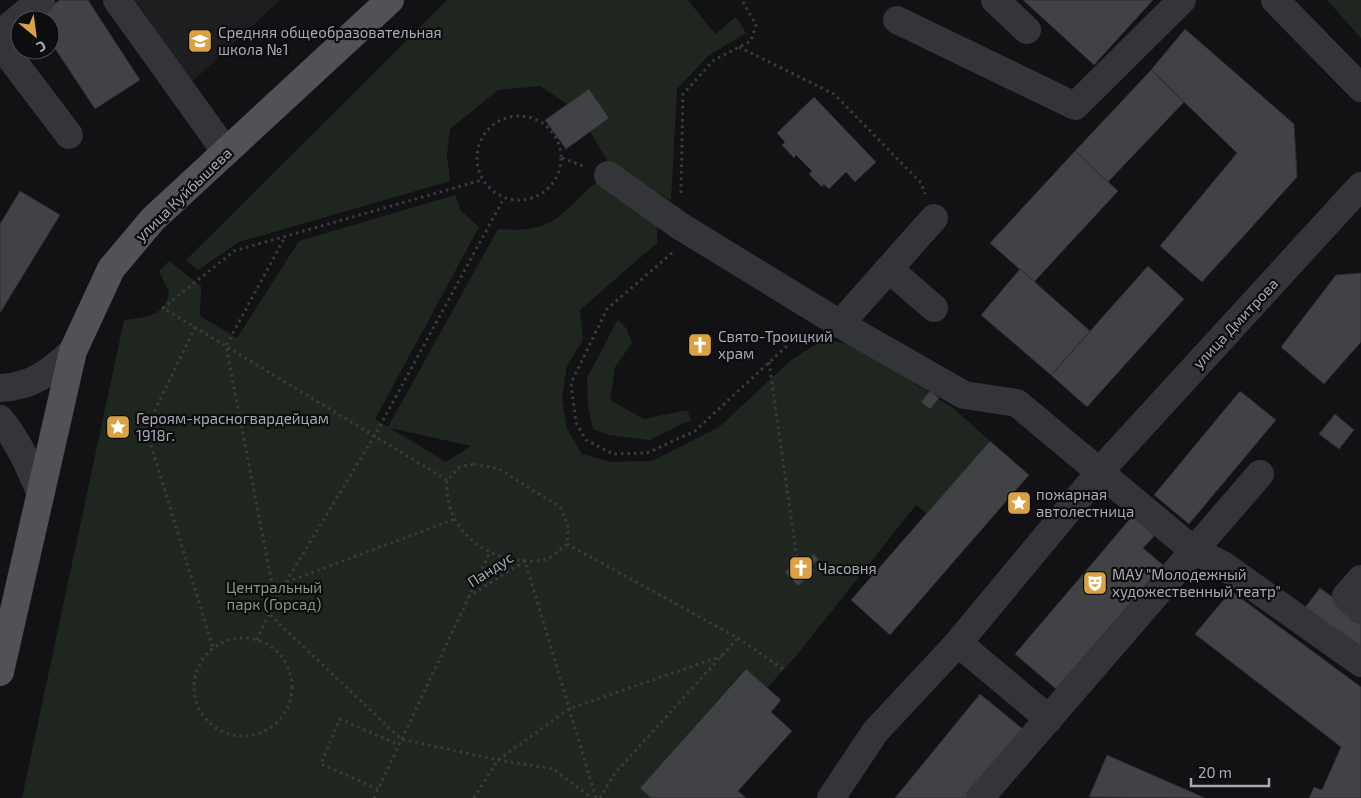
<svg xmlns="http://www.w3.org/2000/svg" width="1361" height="798" font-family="'Exo 2',sans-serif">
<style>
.built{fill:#1e1e20}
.green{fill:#1f2620;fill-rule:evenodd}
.building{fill:#414246;stroke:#2d2d2f}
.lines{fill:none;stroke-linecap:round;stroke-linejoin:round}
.path{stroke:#3a3b3f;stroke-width:3;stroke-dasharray:2.5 4;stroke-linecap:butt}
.minor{stroke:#343538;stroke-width:28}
.major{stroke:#505257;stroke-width:28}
.labels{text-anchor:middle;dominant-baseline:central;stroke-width:4.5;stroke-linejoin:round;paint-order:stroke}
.poi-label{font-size:15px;fill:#a5aab2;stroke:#0d0d0f;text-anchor:start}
.street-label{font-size:15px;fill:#a5aab2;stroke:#0d0d0f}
.park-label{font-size:15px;fill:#7f9b7f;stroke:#0d0d0f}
</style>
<rect width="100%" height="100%" fill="#121214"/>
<polygon class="built" points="135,0 280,0 192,82"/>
<g class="green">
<polygon points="447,0 688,0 715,34 736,17 746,33 708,56 677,89 671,201 608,162 590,131 609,117 589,89 567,104 540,86 498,90 450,129 447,155 450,181 239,242 198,270 186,260"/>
<polygon points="1327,0 1361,0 1361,38"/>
<path d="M600,179L657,222V243L580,310L583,340L567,366L562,398L567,429L582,454L611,462L652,461L719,427L790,361L816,344L835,341L858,347L953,408L990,441L927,514L916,505L796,656L767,688L745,669L640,788L651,798H22L124,320C144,317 166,317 169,292L159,271L169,261L201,286L200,316L237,338L299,241L455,195L461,211L479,227L375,419L388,427L498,229C557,234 560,213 600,179ZM390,428L471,446L446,462Z"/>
<polygon points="618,319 626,328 632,343 615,367 610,400 644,419 687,410 691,420 649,440 609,435 593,429 588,407 587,378"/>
</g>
<g class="building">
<polygon points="60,0 88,0 140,80 95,109 50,41 50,20 36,20 34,17"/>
<polygon points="1023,0 1153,0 1094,65"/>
<polygon points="1185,29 1294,124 1297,177 1202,282 1160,246 1237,153 1151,70"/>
<polygon points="1151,70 1184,102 1108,182 1075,151"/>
<polygon points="589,89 609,118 566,149 545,120"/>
<polygon points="814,97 876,162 855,182 846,172 829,189 824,184 822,187 809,174 812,171 796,155 794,158 782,145 785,142 777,133"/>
<polygon points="1075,151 1118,191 1034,282 990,243"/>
<polygon points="20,191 60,215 0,313 0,224"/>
<polygon points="1148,266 1184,299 1087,407 1051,375"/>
<polygon points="1020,269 1090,331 1051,375 981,315"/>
<polygon points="1361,273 1361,342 1324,384 1281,347 1336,275"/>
<polygon points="930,391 939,398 930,409 921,402"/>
<polygon points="1240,391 1276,420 1189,524 1154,495"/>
<polygon points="1335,414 1354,430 1339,449 1319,434"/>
<polygon points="990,441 1029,475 890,635 851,600"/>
<polygon points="1135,513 1157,533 1143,548 1163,565 1056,689 1015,654"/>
<polygon points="814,554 819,560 811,566 815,571 798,586 785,572 802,556 806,561"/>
<polygon points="1320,588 1361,618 1361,651 1303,610"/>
<polygon points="1231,591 1361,687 1361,798 1309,798 1314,787 1322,790 1341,747 1195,634"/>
<polygon points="746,669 781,700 771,712 792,731 738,791 746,798 651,798 640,788"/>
<polygon points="980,694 1024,730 968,798 895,798"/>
<polygon points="1107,755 1205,798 1089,797"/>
</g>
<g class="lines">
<g class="path">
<polyline points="739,47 834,94 921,183 925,194"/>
<circle cx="519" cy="158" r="42"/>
<polyline points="562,158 583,166"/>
<polyline points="681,193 683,94 714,60 751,41 756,25 742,0"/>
<polyline points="672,253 607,309 571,383 576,423 586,440 613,454 647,453 695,431 802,332"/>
<polyline points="195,327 146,429 213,648"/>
<polyline points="769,362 797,559"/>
<path d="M474,464L499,469L560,507L568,525L567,544C561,548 555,555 549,558C541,562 526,561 518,560C476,555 444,523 447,480L460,467Z"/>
<polyline points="447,480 163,308 234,251 482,180"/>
<polyline points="567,544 738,638 783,669"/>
<polyline points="287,582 455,519"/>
<polyline points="468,597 525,561 596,798"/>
<polyline points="275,600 226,346 285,237"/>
<polyline points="270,615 401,739 498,760 553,769 592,798"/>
<circle cx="243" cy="687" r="49"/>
<polyline points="257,640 275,600 375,435 504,198"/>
<polyline points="378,789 321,764 340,719 399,745"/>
<polyline points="374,798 490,552"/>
<polyline points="474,798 498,760 569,709 722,656"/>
<polyline points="600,798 615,773 738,638"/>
</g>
<g class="minor">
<polyline points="117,0 226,152"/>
<polyline points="995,0 1027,30"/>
<polyline points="1275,0 1361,88"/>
<polyline points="897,20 1075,106 1182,0"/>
<polyline points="0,34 41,0"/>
<polyline points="0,44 69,135"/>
<polyline points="608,175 680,226 840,324 964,395 1017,403 1193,550 1223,565 1361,663"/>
<polyline points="889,269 934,308"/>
<polyline points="840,324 934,218"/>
<path d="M0,388C31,387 51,372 73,351"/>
<path d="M0,419C18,440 29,466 40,492"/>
<polyline points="1361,579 1346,596 1361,610"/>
<polyline points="958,643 1049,719"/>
<polyline points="831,798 875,732 958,643 1110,460 1361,186"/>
<polyline points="980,798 1260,474"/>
</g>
<polyline class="major" points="0,672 73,351 111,269 153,219 390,0"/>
</g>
<defs>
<symbol id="school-square" viewBox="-11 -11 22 22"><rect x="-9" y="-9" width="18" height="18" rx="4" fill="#dba243" stroke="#0d0d0f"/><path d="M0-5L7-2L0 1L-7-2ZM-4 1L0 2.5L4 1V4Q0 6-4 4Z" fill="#fff"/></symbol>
<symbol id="church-square" viewBox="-11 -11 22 22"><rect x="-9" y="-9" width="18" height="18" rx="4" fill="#dba243" stroke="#0d0d0f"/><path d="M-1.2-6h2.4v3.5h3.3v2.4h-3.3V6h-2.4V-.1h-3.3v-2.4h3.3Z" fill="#fff"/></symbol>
<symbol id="sight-square" viewBox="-11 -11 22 22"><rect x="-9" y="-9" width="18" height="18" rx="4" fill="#dba243" stroke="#0d0d0f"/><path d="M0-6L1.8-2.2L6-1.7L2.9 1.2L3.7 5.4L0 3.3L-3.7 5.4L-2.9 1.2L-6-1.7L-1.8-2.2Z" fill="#fff"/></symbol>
<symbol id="theatre-square" viewBox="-11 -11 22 22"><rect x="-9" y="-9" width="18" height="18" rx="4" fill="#dba243" stroke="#0d0d0f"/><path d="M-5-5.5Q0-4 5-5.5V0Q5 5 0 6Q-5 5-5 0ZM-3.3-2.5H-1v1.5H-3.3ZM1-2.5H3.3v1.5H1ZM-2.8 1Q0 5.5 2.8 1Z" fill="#fff"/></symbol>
</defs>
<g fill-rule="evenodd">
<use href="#school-square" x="186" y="27" width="28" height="28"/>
<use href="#church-square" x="686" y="331" width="28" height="28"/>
<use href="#sight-square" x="104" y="413" width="28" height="28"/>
<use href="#sight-square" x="1005" y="489" width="28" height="28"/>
<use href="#church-square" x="787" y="554" width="28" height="28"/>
<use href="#theatre-square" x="1081" y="569" width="28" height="28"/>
</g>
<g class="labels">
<g class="poi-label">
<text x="218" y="32">Средняя общеобразовательная<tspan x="218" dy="17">школа №1</tspan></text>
<text x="718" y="336">Свято-Троицкий<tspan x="718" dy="17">храм</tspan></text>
<text x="136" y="418">Героям-красногвардейцам<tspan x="136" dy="17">1918г.</tspan></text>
<text x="1036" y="494">пожарная<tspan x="1036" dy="17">автолестница</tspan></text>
<text x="818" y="568">Часовня</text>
<text x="1112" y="574">МАУ "Молодежный<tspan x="1112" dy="17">художественный театр"</tspan></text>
</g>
<g class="street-label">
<text transform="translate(183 194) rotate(-44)">улица Куйбышева</text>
<text transform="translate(1235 323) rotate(-47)">улица Дмитрова</text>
<text transform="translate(490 569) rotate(-33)">Пандус</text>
</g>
<g class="park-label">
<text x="274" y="587">Центральный<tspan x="274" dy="17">парк (Горсад)</tspan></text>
</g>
</g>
<g transform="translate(35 35) rotate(151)"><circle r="24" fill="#0d0d0f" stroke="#4a4c50"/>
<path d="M0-4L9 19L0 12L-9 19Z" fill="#dba243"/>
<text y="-8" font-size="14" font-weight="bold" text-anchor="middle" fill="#a5aab2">С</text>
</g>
<path d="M1191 778v8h78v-8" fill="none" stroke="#a5aab2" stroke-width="2.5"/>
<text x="1198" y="778" font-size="15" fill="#a5aab2" stroke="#0d0d0f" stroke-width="4" paint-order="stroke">20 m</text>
</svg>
